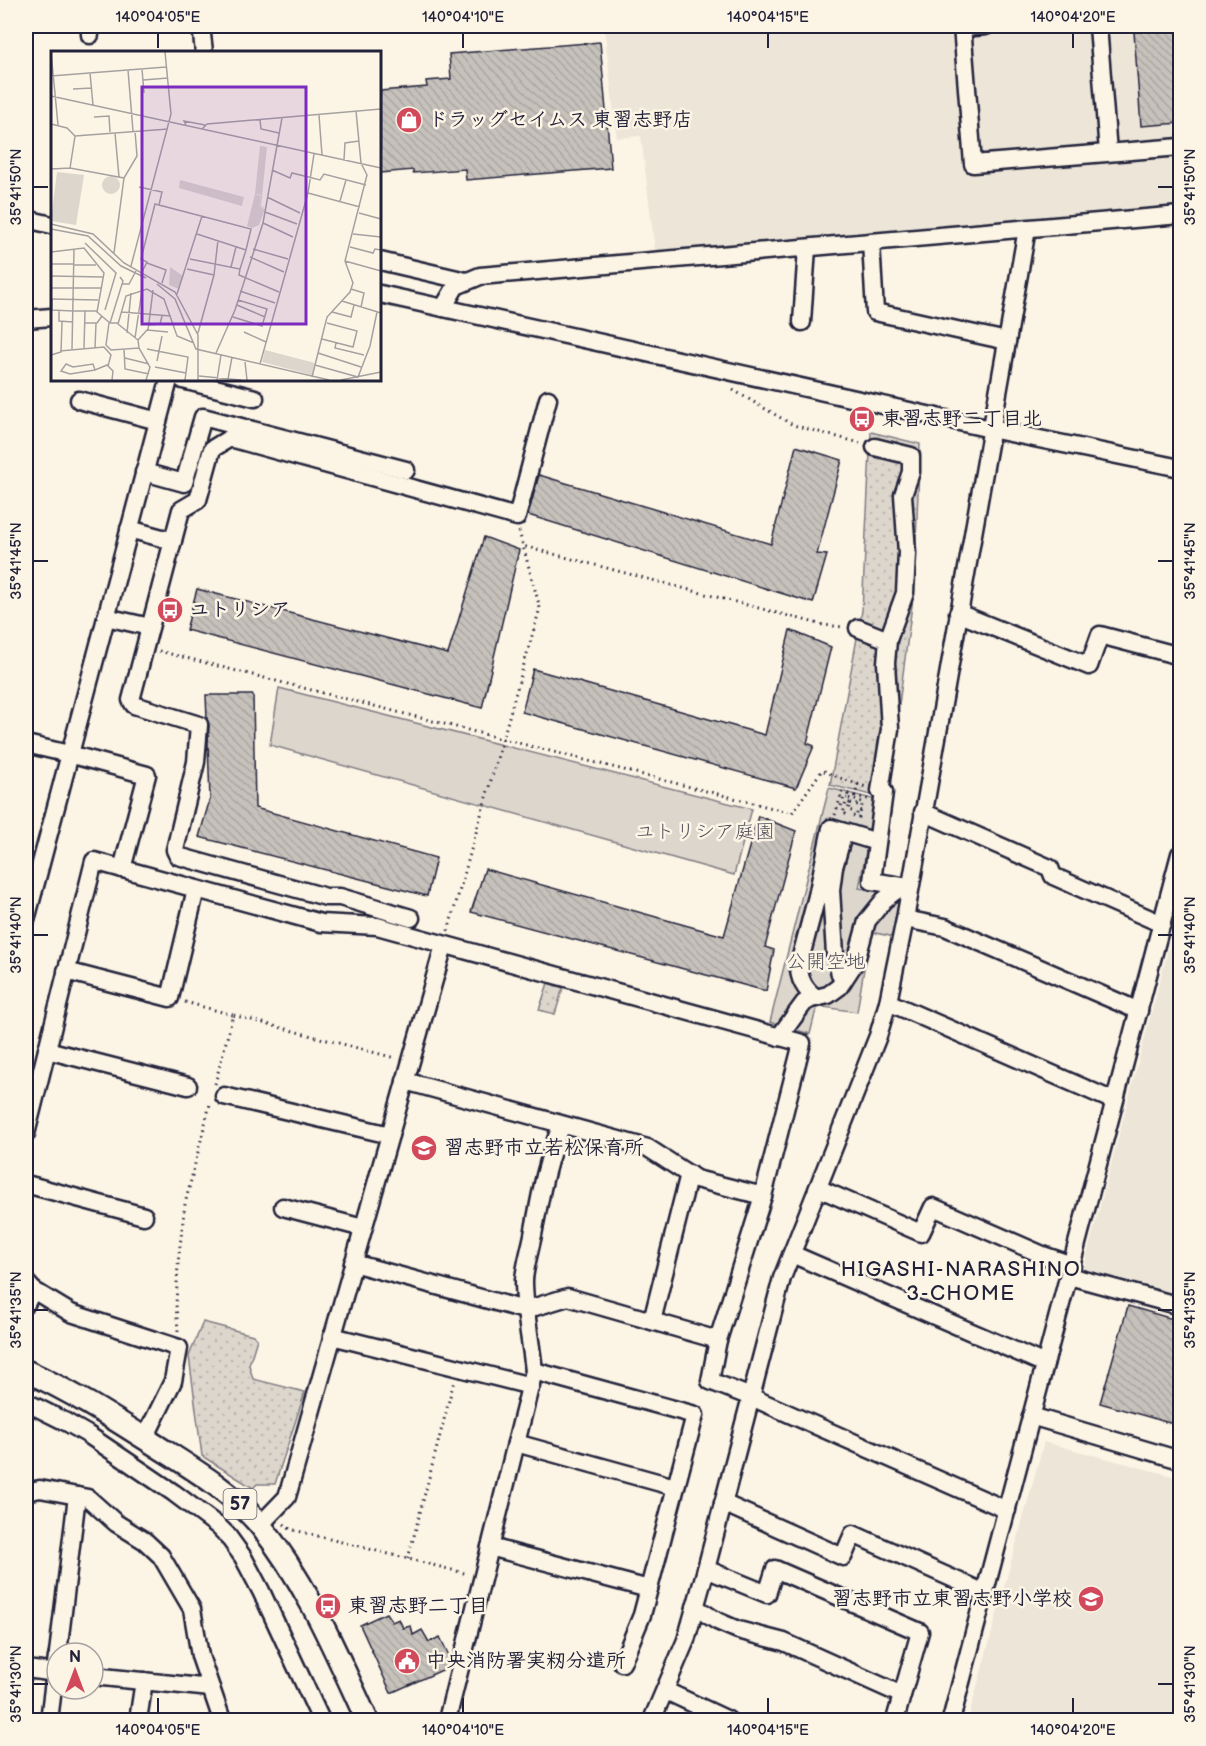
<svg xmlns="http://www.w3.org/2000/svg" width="1206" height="1746" font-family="'Balsamiq Sans','Klee One',sans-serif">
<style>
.built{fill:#ece5d8}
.park{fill:url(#park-dots);stroke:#7f7c84;stroke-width:1.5}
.garden{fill:#dcd6cc;stroke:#7f7c84;stroke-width:1.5}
.building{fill:url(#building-back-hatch);stroke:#22223b;stroke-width:1.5}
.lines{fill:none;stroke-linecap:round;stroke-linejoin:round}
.minor-casing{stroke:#22223b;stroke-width:21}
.major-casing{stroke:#22223b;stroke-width:26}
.path{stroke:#22223b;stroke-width:3;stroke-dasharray:1.5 4.5;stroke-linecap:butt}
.minor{stroke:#fcf5e5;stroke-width:16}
.major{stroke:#fcf5e5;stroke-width:21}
.ticks{fill:none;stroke:#22223b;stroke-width:2}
.labels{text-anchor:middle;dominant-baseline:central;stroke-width:5;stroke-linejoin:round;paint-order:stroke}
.shield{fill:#fcf5e5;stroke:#63616e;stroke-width:1.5}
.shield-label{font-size:18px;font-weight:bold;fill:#22223b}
.poi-label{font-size:20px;font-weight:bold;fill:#22223b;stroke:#fcf5e5;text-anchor:start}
.park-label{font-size:20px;fill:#504f5f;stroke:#fcf5e5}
.neighbourhood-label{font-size:21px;letter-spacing:1.5px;fill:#22223b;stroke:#fcf5e5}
.inset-road{fill:none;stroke:#a5a1a1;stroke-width:1.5}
.view{fill:#7b2cbf;fill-opacity:0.15;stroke:#7b2cbf;stroke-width:3}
.inset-edge{fill:none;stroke:#22223b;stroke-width:3}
.neatline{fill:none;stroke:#22223b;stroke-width:2}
.ticks-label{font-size:15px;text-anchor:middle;fill:#22223b}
</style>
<defs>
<pattern id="park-dots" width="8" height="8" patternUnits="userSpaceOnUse" patternTransform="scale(1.5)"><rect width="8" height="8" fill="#dcd6cc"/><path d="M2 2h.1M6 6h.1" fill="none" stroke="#bcb7b0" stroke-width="1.8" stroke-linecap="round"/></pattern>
<pattern id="building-back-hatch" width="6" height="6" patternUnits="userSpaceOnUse" patternTransform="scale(1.5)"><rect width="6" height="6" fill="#c6c1bb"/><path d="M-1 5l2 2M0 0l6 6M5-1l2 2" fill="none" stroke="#aaa6a2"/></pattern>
</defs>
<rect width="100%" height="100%" fill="#fcf5e5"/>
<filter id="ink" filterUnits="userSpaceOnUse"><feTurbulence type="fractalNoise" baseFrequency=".0167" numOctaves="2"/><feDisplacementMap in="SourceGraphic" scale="12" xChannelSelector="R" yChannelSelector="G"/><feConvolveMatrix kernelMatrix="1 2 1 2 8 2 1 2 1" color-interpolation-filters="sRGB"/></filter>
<g filter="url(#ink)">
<g class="built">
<polygon points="604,26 1180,26 1180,205 655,251 641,136 617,138"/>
<polygon points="1180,905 1180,1296 1083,1270"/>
<polygon points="1044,1442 1180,1478 1180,1720 968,1720"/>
</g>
<g class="park">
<polygon points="871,432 920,444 914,590 891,766 892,785 878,875 904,891 863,886 879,797 830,785 862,611"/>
<polygon points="548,983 563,988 555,1014 539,1010"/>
<polygon points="203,1322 253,1335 257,1339 249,1365 253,1379 305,1392 275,1484 257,1484 253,1488 202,1456 189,1356"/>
</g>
<g class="garden">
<polygon points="279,688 752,809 734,875 270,745"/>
<polygon points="829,788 876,800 859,888 902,894 895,937 870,932 857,1012 817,1006 810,1034 770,1022"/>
</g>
<g class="building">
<polygon points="1180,28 1180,123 1141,126 1134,32"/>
<polygon points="600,42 611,168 466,180 465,169 413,173 413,170 380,173 380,91 427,87 426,81 451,79 449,54"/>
<polygon points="796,446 842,460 817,554 827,555 813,603 528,515 539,475 771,544"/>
<polygon points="484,537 519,550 482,708 186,630 197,589 448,654"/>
<polygon points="790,630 831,647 807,743 814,746 796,788 522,712 533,669 765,735"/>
<polygon points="206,695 253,695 255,808 436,858 427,896 199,837 210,799 208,743 209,725 207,719"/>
<polygon points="758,816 796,831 765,947 774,950 766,991 471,912 485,869 724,936"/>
<polygon points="1128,1306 1180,1321 1180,1426 1100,1403"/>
<polygon points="386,1613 392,1622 399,1619 403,1628 411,1626 413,1635 422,1630 429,1642 440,1637 451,1660 449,1667 391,1693 360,1625"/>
</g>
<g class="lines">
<defs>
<g id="minor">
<polyline points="90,26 90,35"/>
<polyline points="201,26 204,52"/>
<polyline points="962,26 973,164 1180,147"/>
<polyline points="1098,26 1108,152"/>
<polyline points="962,28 986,26"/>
<polyline points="26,219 52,225"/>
<polyline points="871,242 875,312 1007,341"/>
<polyline points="380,261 466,281"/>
<polyline points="380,294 991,429 1180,468"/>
<polyline points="443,308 456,286 480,276 1180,215"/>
<polyline points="26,319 52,317"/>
<polyline points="802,322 807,248"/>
<polyline points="183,380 255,398"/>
<polyline points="79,400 158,421"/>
<polyline points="144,472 184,483 203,417 406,470"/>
<polyline points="129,529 173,541"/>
<polyline points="958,613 1089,666 1100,635 1180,656"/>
<polyline points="106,617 150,627"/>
<polyline points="858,628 888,640"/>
<polyline points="26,744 69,754 147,775 122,869"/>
<polyline points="923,812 1050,868 1053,876 1162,924"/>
<polyline points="411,918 340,897 326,897 178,856 175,850 196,762 199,725 134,705 131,700 181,510 198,500 212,449 230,438 517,517 548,399"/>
<polyline points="905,919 945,927 1139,1011"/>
<polyline points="26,920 169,380"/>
<polyline points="66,971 170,998 196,889"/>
<polyline points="843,981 840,974 835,954 831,890 834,867 844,832"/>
<path d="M817,998C805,991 798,978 799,964L817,896L831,828L877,842"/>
<polyline points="888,1002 1114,1101"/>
<polyline points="779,1037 804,1003 811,999 828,995 839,987 856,961 867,921 884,900 902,886 872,881 884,792 880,791 890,729 886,663 888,640 905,593 907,553 903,495 911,472 911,456 875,447"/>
<polyline points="47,1050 188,1086"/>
<polyline points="224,1096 390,1135"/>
<polyline points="26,1134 94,861 321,923 377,926 802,1043 763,1196 696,1179 648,1148 405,1081"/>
<polyline points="26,1184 144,1216"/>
<polyline points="818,1188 921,1233 933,1207 1043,1255 1072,1265"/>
<polyline points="283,1207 363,1228"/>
<polyline points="792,1254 1045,1364"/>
<polyline points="353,1263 525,1310 568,1297 718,1340 710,1381 751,1397 1007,1510"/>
<polyline points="1069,1276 1180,1306"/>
<polyline points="33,1290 71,1313 179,1348 173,1381 145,1438"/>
<polyline points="26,1304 33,1290 26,1282"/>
<polyline points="652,1321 689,1174"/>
<polyline points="332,1336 531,1386"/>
<polyline points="718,1340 763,1196"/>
<polyline points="534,1371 695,1415 642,1615 622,1663"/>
<polyline points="26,1402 66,1422 87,1434 174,1493 218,1526 227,1535 243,1557 261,1591 321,1720"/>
<polyline points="1031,1416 1180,1460"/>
<polyline points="516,1443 675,1487"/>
<polyline points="26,1492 40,1489 88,1498 116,1523 145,1541 161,1556 192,1609 200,1656 222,1720"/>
<polyline points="723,1503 843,1557 853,1534 985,1593"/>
<polyline points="260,1525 287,1497 444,945"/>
<polyline points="490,1547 649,1589"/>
<polyline points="706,1569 767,1594 775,1569 920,1632 895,1720"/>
<polyline points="695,1607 717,1621 738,1630 784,1642 902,1695"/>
<polyline points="58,1653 77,1496"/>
<polyline points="26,1669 57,1673"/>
<polyline points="93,1676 211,1688"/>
<polyline points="666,1691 728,1720"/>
<polyline points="49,1720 57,1657"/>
<polyline points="138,1720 144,1681"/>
<path d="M447,1720L534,1371C531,1341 524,1311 524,1280C525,1266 530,1250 533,1235C540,1198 546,1160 562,1125"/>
<polyline points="652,1720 686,1640 706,1569 782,1278 878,1036 888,1002 905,919 1027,229"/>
<polyline points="951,1720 1180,854"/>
</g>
<path id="major" d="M26,1371C73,1392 116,1420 160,1448C195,1470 233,1493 260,1525C307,1583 336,1653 367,1720"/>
</defs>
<use href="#minor" class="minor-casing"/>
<use href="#major" class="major-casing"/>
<g class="path">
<polyline points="733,390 793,425 860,443"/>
<polyline points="519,531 523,546 823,625 844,627"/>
<polyline points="159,651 792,813 822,770 840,778 866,787"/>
<polyline points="858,784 855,796 868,799"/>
<polyline points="848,794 847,798 863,802 858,821"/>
<polyline points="841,806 844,797 847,798"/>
<polyline points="852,811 848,810 850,803 858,805"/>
<polyline points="846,814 843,814 846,802 850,803 851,799"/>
<polyline points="835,815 842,792 855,796"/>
<polyline points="853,816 856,817 858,810 861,811"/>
<polyline points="448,931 540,608 523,546"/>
<polyline points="185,1002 233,1015"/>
<polyline points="215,1084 233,1015 395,1058"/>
<polyline points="178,1331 176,1305 178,1263 185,1204 210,1104"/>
<polyline points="284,1524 290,1529 468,1574"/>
<polyline points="408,1559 454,1381"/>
</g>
<use href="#minor" class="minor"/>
<use href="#major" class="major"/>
</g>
</g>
<path class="ticks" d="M158,33V48M463,33V48M768,33V48M1073,33V48M33,187H48M1158,187H1173M33,561H48M1158,561H1173M33,935H48M1158,935H1173M33,1310H48M1158,1310H1173M33,1684H48M1158,1684H1173M158,1698V1713M463,1698V1713M768,1698V1713M1073,1698V1713"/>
<defs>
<symbol id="shop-disc" viewBox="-11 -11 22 22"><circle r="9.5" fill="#d1495b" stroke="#fcf5e5"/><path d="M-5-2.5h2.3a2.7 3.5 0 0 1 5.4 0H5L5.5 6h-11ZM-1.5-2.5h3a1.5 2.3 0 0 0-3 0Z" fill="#fff"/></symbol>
<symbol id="bus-disc" viewBox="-11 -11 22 22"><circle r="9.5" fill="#d1495b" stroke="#fcf5e5"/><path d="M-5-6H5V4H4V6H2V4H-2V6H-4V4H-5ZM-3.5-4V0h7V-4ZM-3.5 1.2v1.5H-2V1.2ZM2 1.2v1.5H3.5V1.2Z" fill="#fff"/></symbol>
<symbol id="school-disc" viewBox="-11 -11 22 22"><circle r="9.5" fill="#d1495b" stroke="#fcf5e5"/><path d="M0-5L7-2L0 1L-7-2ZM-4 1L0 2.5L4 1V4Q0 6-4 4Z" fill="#fff"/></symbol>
<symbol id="civic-disc" viewBox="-11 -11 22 22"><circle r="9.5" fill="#d1495b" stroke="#fcf5e5"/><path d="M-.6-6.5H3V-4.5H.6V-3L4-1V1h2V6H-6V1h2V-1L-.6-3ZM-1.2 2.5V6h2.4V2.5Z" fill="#fff"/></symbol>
</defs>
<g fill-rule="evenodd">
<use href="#shop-disc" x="394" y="105" width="30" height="30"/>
<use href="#bus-disc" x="847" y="404" width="30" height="30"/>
<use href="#bus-disc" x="155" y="595" width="30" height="30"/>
<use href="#school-disc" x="409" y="1133" width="30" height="30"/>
<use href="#school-disc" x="1076" y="1584" width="30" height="30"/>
<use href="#bus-disc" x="313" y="1591" width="30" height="30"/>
<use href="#civic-disc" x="392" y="1646" width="30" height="30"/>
</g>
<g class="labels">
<rect class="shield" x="223.5" y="1489" width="33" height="30" rx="4.5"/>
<g class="shield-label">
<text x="240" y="1504">57</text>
</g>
<g class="poi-label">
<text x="428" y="120">ドラッグセイムス 東習志野店</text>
<text x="882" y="419">東習志野二丁目北</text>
<text x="190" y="610">ユトリシア</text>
<text x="444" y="1148">習志野市立若松保育所</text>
<text x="1072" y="1599" text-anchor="end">習志野市立東習志野小学校</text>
<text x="348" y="1606">東習志野二丁目</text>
<text x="426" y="1661">中央消防署実籾分遣所</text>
</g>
<g class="park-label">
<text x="705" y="832">ユトリシア庭園</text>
<text x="826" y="962">公開空地</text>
</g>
<g class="neighbourhood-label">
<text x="961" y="1269">HIGASHI-NARASHINO<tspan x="961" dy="24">3-CHOME</tspan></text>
</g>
</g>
<g transform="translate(51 51)">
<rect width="330" height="330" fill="#fcf5e5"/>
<path d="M209,95L216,96L210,155L214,157L208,156L210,144L204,143ZM119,216L132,225L128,238L118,234ZM214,299L264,312L261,324L211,311Z" fill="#dcd6cc"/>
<path d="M6,121L33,124L25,174L0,170ZM51 134a9 9 0 1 1 18 0a9 9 0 1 1-18 0ZM129,129L193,146L191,155L128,137ZM204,143L210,145L208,156L214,158L208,174L201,177L196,175Z" fill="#dcd6cc"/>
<path class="inset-road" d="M0,1L7,74M91,18L93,42M77,19L82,80M39,22L42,54M0,25L115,16M92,29L117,27M22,38L41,37M0,45L330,117M268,64L271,104M43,66L58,65L59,81M209,69L210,78L228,82M0,73L16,77L24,85L19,117M135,74L133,70L154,74M151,78L156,73L330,58M64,82L68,126M24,85L117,78M293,109L294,92L308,90M0,118L19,117L73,127M221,119L239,127L241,122L269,129L273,123L315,134M88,136L111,141L108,154M257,142L309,156M216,146L249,162M289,150L295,129M214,161L246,173M308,162L330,168M212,172L242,186M0,173L42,183L73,212L124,241L147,284V329M0,178L37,185L70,215L95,227M302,183L330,186M34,192L65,222L54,259M299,196L322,202L324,198L330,199M202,198L237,208M0,201L33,197L53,222L46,261L59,272H67M63,202L73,127L86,105L84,80M199,206L233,221M139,208L189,218L188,224L228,241M294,210L330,220M96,212L115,219L111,232M0,213H22M23,214H45M80,215L120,63L114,1M180,216L185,196M136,218L163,224M189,218L195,199M91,221L96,211L90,208L104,153L200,178L195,199L146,183M0,225L52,226M71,233H78L85,220M106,233L124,248L145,298L278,329M0,237H51M300,238L313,242L310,256M189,240L224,252M126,243L151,165M0,248L47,249M1,248V259L22,260M291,250L330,262M186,254L214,266M8,259V270L22,271M22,260H46M71,261L120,265M281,261L300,266L303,254M182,266L211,275L216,258L187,249M34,272H46L51,265M58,272L55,294L60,299L88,297L99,316L95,329M59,272L72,230L69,226M97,274L109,273L111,265M97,279L102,239M193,281L215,291M76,282L80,242M147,282L163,224L167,189M84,287L91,239M271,288L302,296L306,280L276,272M87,289L67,273L75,245L96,238L113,248L126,285L143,292M285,292L284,297L313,304M33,297L34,260M44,297L45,272M88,297L87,289L96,279L117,281M21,298L23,198M73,298L74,318L98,323M96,298L137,306L134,329M9,300L53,296L60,304L57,315M165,302L184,259L212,172L231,67M267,302L310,316M0,304L10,301L11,271M74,307L98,313M106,310L111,285M194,311L196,329M209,313L257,142L263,103M264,314L307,326L319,295L326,261M104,316L135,322M44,319L42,313L22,316L15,313L10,320L19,323L44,319L56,314L62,320L61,329M148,325L190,329M261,326L276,266L299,241L302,232L294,210L316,124L310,112L305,60M177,328L181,306M166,329L170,304M290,329L330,321"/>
<path class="view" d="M91,36H255V273H91Z"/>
<rect width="330" height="330" class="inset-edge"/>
</g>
<rect width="1206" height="1746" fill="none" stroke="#fcf5e5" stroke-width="66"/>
<g transform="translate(75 1671)"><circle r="28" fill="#fcf5e5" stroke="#a5a1a1" stroke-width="1.5"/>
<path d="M0-4.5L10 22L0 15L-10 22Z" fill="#d1495b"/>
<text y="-9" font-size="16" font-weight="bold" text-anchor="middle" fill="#22223b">N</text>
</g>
<rect x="33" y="33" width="1140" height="1680" class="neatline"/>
<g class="ticks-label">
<text x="158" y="22">140°04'05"E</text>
<text x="463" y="22">140°04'10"E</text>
<text x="768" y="22">140°04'15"E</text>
<text x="1073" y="22">140°04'20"E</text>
<text transform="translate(16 187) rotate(-90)" y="5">35°41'50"N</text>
<text transform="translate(1190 187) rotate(-90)" y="5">35°41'50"N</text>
<text transform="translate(16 561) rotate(-90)" y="5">35°41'45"N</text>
<text transform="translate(1190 561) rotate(-90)" y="5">35°41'45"N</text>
<text transform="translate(16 935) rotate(-90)" y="5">35°41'40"N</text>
<text transform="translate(1190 935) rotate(-90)" y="5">35°41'40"N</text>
<text transform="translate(16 1310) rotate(-90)" y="5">35°41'35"N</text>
<text transform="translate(1190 1310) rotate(-90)" y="5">35°41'35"N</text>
<text transform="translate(16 1684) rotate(-90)" y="5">35°41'30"N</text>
<text transform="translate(1190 1684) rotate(-90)" y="5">35°41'30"N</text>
<text x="158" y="1735">140°04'05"E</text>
<text x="463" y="1735">140°04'10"E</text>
<text x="768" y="1735">140°04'15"E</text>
<text x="1073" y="1735">140°04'20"E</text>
</g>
</svg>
